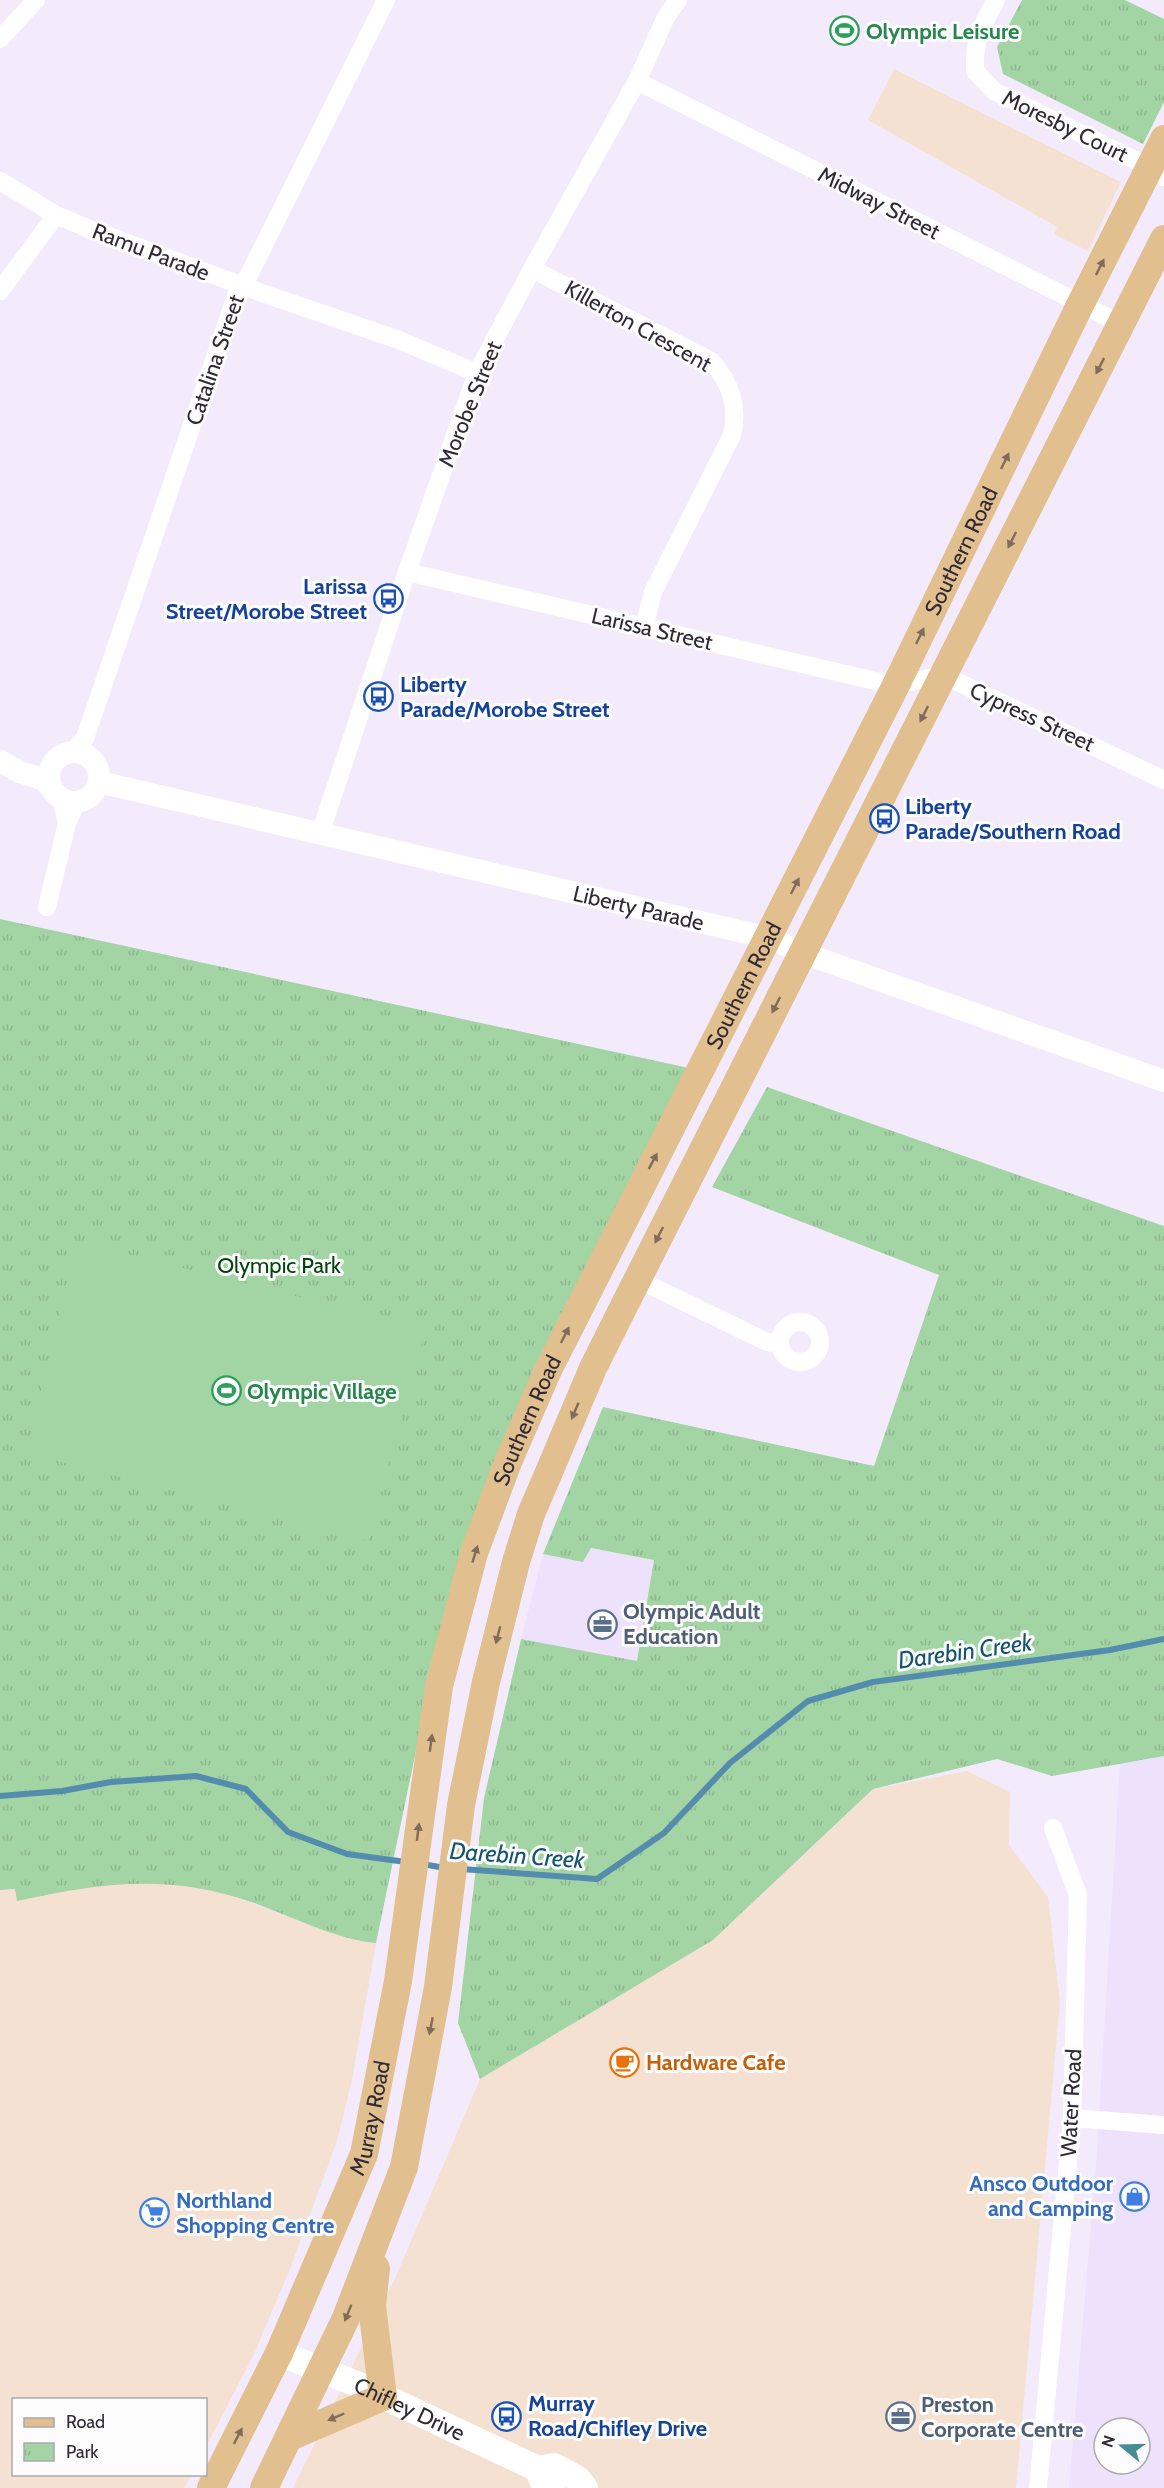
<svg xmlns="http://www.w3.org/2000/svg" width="1164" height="2488" font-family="Cabin,sans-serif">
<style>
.commercial{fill:#f5e1d2}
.built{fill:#ede1fc;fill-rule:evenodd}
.park{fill:url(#park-tufts)}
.pitch{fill:#a3d4a4}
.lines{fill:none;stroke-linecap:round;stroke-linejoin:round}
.stream{stroke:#548cae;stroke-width:6}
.minor{stroke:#fff;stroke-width:18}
.tertiary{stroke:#fff;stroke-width:22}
.secondary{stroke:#fff;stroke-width:26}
.primary{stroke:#e1bf8f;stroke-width:28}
.oneway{fill:#7f6c5c}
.labels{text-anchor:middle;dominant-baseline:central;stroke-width:6;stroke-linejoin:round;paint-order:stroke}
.leisure-label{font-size:22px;font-weight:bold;fill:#27864d;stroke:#fcfcfc;text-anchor:start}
.street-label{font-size:22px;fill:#2e2933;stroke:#fcfcfc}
.transit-label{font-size:22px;font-weight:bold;fill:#164399;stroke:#fcfcfc;text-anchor:start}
.park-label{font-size:22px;fill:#02440d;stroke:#fcfcfc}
.service-label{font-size:22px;font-weight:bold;fill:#4e5e75;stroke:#fcfcfc;text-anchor:start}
.food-label{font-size:22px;font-weight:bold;fill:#c56008;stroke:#fcfcfc;text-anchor:start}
.shop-label{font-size:22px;font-weight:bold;fill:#366cbe;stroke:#fcfcfc;text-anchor:end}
.water-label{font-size:24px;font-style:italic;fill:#125471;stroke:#fcfcfc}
</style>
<defs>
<pattern id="park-tufts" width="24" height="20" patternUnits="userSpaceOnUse" patternTransform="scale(1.5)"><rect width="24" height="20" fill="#a3d4a4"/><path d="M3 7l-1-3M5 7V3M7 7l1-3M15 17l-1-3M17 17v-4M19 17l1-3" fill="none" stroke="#8db68e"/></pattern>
</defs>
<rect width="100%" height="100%" fill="#f3ebfc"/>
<g class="commercial">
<polygon points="894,69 1121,182 1088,251 1054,234 1057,227 868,120"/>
<polygon points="967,1771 1010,1792 1009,1845 1048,1897 1060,2002 1016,2488 293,2488 396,2276 480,2079 713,1940 873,1789"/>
<polygon points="159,1882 186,1885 220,1892 357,1940 376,1943 352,2080 337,2141 290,2269 254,2354 206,2447 206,2400 14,2400 14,2474 191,2475 184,2488 0,2488 0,1890 15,1889 17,1900 96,1885"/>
</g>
<g class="built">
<polygon points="590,1548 655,1560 637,1662 521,1639 543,1554 583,1562"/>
<path d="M1164,1756V2488H1069L1096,2166L1120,1764ZM1104,2428H1140V2464H1104Z"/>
</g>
<g class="park">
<polygon points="1022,0 1125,0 1164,19 1164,102 1143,144 1003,74 997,47"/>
<path d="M0,919L689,1068L524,1396L426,1703L376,1943C340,1941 286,1914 251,1902C169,1873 99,1883 17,1901L15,1889L0,1890Z"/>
<polygon points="767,1087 1164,1226 1164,1756 1052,1776 997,1759 873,1789 713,1940 480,2079 458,2023 484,1798 521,1639 637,1661 654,1560 591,1548 583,1562 543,1554 603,1407 874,1466 939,1275 712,1187"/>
</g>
<polygon class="pitch" points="77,1242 426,1328 368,1541 27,1453"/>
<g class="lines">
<g class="stream">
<polyline points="0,1796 62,1791 111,1782 196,1776 246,1789 288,1832 347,1854 406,1862"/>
<polyline points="422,1864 445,1868"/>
<polyline points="461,1869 597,1879 664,1833 730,1763 808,1701 873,1682 1110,1650 1164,1639"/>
</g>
<g class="minor">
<path d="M996,0C981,28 974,39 975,71L994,91L1133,159L1164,177"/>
<polyline points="0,39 36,0"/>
<polyline points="637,81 1121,324"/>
<polyline points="0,181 56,215 87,228 262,293 399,340 477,373"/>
<path d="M532,269L711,361C730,381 739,407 732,435L653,592L644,627"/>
<polyline points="0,291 56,215"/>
<polyline points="407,572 871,680 896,685 943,675 1164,780"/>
<polyline points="72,752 85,738 237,293 249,275 386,0"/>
<polyline points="61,798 67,823"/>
<polyline points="320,834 407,572 477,373 532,269 637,81 666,17 678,0"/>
<polyline points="47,907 67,823 77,801"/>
<polyline points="637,1279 767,1342 780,1344"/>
<circle cx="800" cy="1342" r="20"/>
<polyline points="1072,2118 1164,2125"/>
<polyline points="1038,2488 1072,2118 1078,1895 1053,1828"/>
</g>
<g class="tertiary">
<circle cx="74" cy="777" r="25"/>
<polyline points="0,761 20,772 42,779 51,787"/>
<path id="s1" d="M99,782L769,938L803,953L1164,1081"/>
</g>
<g class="secondary">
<path id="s2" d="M279,2353L357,2384L538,2469L554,2466L578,2479L585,2488"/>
<polyline points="538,2469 543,2483 552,2488"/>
</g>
<g class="primary">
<polyline points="290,2437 383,2397 372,2306 376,2268"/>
<path id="s3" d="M211,2488L279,2353L364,2154L398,1981L439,1686L474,1553L508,1462L548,1370L896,685L1080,305L1164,139"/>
<polyline points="264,2488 346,2318 404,2167 438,1987 461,1805 486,1682 516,1562 531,1514 549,1472 593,1368 622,1310 1164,239"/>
</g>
</g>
<defs><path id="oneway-solid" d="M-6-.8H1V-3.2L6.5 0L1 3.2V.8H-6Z" transform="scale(1.5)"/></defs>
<g class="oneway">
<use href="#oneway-solid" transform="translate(1100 267) rotate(-63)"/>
<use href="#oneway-solid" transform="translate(1100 366) rotate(117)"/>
<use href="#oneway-solid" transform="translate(1005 461) rotate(-64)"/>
<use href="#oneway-solid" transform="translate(1012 540) rotate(117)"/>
<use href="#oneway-solid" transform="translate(920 636) rotate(-64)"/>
<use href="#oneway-solid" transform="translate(924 714) rotate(117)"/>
<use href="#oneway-solid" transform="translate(795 886) rotate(-63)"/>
<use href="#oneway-solid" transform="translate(776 1005) rotate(117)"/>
<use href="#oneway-solid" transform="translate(653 1161) rotate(-62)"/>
<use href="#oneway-solid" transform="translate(659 1235) rotate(117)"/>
<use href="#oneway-solid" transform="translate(565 1335) rotate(-63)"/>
<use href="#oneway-solid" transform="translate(575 1411) rotate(113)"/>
<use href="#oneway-solid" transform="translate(475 1554) rotate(-73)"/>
<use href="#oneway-solid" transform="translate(498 1635) rotate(104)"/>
<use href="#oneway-solid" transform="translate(431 1743) rotate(-82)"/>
<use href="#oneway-solid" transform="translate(418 1832) rotate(-83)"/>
<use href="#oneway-solid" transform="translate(431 2026) rotate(101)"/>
<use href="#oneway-solid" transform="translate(348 2313) rotate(112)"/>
<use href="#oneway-solid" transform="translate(336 2417) rotate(157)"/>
<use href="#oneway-solid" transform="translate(238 2436) rotate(-63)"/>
</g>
<defs>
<symbol id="stadium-ring" viewBox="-11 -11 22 22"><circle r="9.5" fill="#fcfcfc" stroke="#2e9e5b" stroke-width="1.5"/><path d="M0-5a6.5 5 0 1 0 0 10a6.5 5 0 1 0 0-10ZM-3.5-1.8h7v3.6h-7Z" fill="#2e9e5b"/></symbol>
<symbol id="bus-ring" viewBox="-11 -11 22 22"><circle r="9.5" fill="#fcfcfc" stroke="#1a4fb4" stroke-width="1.5"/><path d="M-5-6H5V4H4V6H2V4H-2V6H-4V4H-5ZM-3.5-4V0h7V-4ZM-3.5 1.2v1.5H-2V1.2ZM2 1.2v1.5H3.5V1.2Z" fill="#1a4fb4"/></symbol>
<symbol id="office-ring" viewBox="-11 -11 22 22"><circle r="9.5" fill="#fcfcfc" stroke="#5c6f8a" stroke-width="1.5"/><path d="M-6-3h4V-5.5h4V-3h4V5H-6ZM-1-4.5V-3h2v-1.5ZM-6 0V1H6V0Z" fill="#5c6f8a"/></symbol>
<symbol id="cafe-ring" viewBox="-11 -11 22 22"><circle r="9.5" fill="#fcfcfc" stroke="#e8710a" stroke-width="1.5"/><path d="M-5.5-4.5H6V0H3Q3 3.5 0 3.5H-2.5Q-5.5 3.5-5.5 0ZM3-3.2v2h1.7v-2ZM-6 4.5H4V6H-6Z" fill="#e8710a"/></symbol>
<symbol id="shop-ring" viewBox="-11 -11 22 22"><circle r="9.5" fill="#fcfcfc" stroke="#3f7fe0" stroke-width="1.5"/><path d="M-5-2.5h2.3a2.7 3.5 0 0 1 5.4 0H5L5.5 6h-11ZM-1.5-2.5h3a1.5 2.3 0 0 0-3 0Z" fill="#3f7fe0"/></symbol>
<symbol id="supermarket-ring" viewBox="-11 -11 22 22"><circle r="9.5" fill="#fcfcfc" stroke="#3f7fe0" stroke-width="1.5"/><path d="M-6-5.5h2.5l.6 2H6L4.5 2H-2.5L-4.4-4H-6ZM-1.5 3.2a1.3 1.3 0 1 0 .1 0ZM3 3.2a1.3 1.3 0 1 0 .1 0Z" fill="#3f7fe0"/></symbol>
</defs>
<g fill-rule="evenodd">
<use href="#stadium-ring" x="828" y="14" width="33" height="33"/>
<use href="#bus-ring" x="372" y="582" width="33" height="33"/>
<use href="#bus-ring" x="362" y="680" width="33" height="33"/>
<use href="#bus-ring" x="868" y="802" width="33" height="33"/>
<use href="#stadium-ring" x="210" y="1374" width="33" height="33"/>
<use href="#office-ring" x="586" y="1608" width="33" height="33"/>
<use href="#cafe-ring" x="608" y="2046" width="33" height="33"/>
<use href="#shop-ring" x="1118" y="2180" width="33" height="33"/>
<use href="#supermarket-ring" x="138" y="2196" width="33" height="33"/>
<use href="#bus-ring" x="490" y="2400" width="33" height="33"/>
<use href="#office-ring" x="884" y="2400" width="33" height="33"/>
</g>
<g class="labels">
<g class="leisure-label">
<text x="866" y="31">Olympic Leisure</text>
<text x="247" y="1391">Olympic Village</text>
</g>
<g class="street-label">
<text transform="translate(1065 126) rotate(26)">Moresby Court</text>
<text transform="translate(879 203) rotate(27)">Midway Street</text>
<text transform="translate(151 252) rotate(21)">Ramu Parade</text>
<text transform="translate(638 326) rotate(29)">Killerton Crescent</text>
<text transform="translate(215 360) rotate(-71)">Catalina Street</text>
<text transform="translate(470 404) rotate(-68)">Morobe Street</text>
<text stroke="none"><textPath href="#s3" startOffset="2094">Southern Road</textPath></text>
<text transform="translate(652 629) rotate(13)">Larissa Street</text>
<text transform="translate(1032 717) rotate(25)">Cypress Street</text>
<text stroke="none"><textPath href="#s1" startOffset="554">Liberty Parade</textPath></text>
<text stroke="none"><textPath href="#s3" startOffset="1608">Southern Road</textPath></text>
<text stroke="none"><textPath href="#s3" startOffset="1122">Southern Road</textPath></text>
<text transform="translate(1071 2103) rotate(-87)">Water Road</text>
<text stroke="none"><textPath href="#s3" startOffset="404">Murray Road</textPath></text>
<text stroke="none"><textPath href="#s2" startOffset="142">Chifley Drive</textPath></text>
</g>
<g class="transit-label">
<text x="367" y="586" text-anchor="end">Larissa<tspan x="367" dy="25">Street/Morobe Street</tspan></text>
<text x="400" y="684">Liberty<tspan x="400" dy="25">Parade/Morobe Street</tspan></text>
<text x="905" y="806">Liberty<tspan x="905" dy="25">Parade/Southern Road</tspan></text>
<text x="528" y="2403">Murray<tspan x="528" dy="25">Road/Chifley Drive</tspan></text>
</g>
<g class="park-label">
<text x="279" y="1265">Olympic Park</text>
</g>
<g class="service-label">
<text x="623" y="1611">Olympic Adult<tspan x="623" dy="25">Education</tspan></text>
<text x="921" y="2404">Preston<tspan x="921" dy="25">Corporate Centre</tspan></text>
</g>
<g class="food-label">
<text x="646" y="2062">Hardware Cafe</text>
</g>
<g class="shop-label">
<text x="1113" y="2183">Ansco Outdoor<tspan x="1113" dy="25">and Camping</tspan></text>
<text x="176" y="2200" text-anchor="start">Northland<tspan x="176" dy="25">Shopping Centre</tspan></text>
</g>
<g class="water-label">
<text transform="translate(965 1651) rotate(-8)">Darebin Creek</text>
<text transform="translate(517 1855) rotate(4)">Darebin Creek</text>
</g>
</g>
<rect x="12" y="2398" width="195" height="78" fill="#fcfcfc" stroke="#aaa8ac" stroke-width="1.5"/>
<rect x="24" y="2418" width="30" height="9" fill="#e1bf8f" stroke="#aaa8ac" stroke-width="1.5"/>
<text x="66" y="2428" font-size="18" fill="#2e2933">Road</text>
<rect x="24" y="2443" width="30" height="18" fill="url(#park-tufts)" stroke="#aaa8ac" stroke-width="1.5"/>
<text x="66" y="2458" font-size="18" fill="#2e2933">Park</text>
<g transform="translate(1122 2446) rotate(289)"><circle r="28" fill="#fcfcfc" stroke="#aaa8ac" stroke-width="1.5"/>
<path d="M0-4.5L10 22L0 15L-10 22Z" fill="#458c95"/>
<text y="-9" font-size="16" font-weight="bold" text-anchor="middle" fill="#2e2933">N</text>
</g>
</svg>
